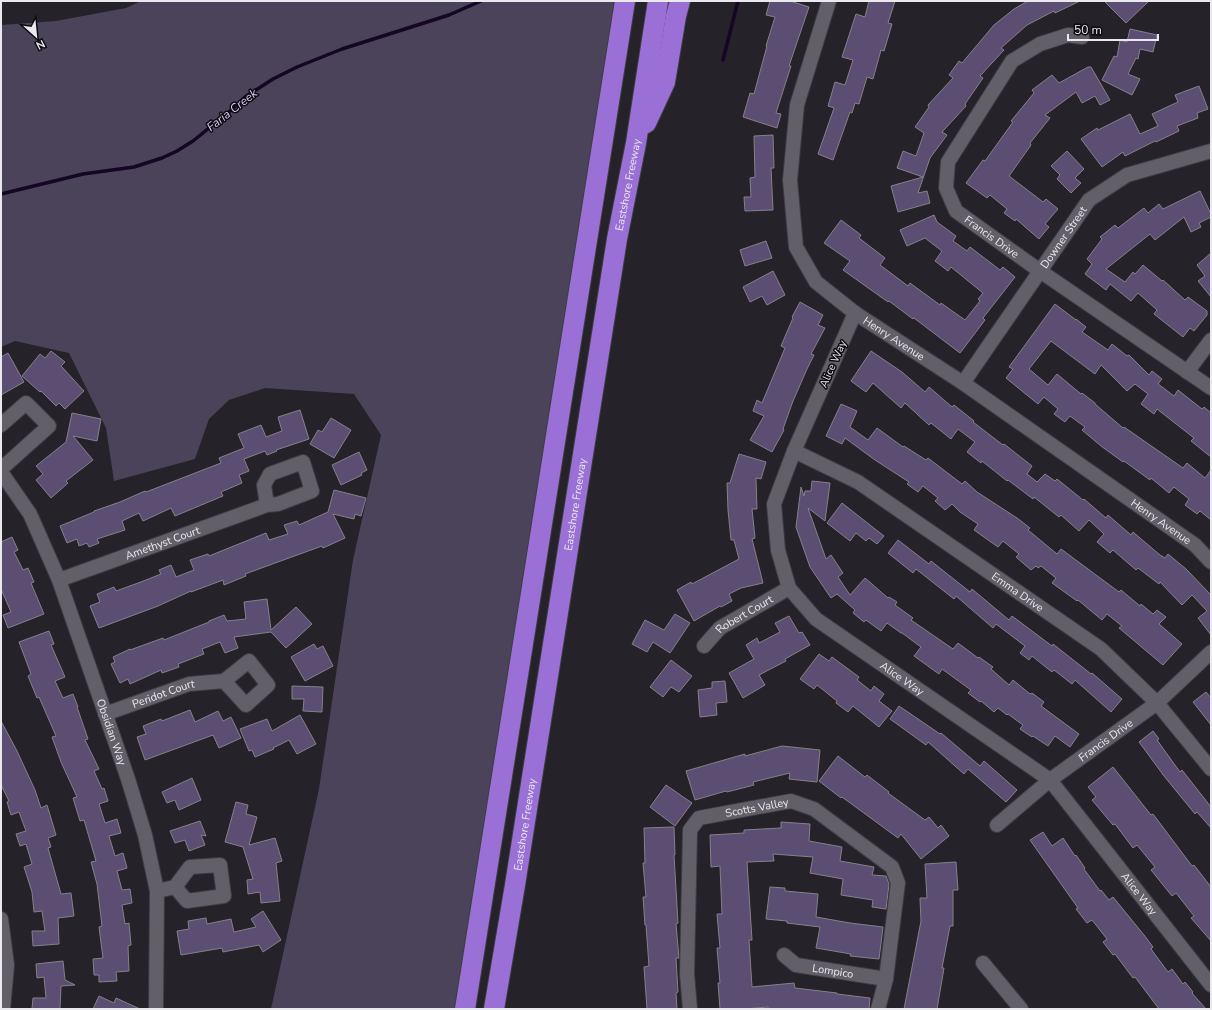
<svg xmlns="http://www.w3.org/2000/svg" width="1212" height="1010" font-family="'Nunito Sans',sans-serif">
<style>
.green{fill:#4b4359}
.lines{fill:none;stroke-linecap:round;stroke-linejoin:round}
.stream{stroke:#140624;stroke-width:3.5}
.building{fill:#5c4e72;stroke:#84818a}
.minor-casing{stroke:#3e3d42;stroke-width:16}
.highway-casing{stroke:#3e3d42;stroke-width:22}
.minor{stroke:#635f68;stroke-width:14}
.highway{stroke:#9b70d6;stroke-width:20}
.labels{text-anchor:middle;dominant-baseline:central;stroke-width:3;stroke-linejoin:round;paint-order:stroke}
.street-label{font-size:11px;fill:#eae9ee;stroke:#0e0c10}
.water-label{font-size:12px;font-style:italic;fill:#ddcafd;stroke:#0e0c10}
</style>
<rect width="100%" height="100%" fill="#25222a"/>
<polygon class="green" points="141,1 625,1 465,1009 271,1009 319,789 353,560 381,435 354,394 265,388 229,400 209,419 195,459 114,481 106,428 69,353 15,341 1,347 1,25 56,21 126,8"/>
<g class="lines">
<g class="stream">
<polyline points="723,60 738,1"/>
<polyline points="1,194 83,174 134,167 162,158 177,151 193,141 230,111 245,97 273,79 297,67 342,49 449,15 481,1"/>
</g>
</g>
<g class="building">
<polygon points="770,1 790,1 809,7 789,66 791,66 776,113 781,114 777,128 743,117 750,93 754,94 767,46 766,46 775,17 766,15"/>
<polygon points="869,1 895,1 888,23 892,24 884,51 881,50 873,79 867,77 859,104 855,103 852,113 850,112 833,160 818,154 834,108 828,106 835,82 845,85 853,60 842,57 856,14 865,17"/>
<polygon points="1028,1 1080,1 1055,13 1054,11 1027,25 1001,48 1004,50 980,76 983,78 965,104 966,106 942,132 947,135 930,158 918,193 927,191 930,203 898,212 891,186 923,177 897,168 903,151 916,156 924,133 915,127 929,107 928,105 953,78 949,75 959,61 962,63 994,25 1014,9"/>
<polygon points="1104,1 1149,1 1126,23"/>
<polygon points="1130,29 1157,35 1153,52 1140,49 1138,59 1136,58 1128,74 1140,79 1132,95 1102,80 1114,56 1117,57 1120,40 1127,42"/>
<polygon points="1088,67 1091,67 1110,100 1100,105 1095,96 1082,103 1076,92 1045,115 1050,118 1030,143 1031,145 1009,176 1043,202 1046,199 1058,209 1045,224 1049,227 1039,239 1016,219 1015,221 1004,213 1007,209 990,195 987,198 966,183 983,160 985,161 1013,122 1011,121 1034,93 1032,90 1052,75 1059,83"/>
<polygon points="1199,86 1208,109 1197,113 1198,118 1177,126 1179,131 1156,142 1155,141 1125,156 1123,152 1102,167 1081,139 1097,128 1098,130 1130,114 1140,134 1158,126 1152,114 1178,102 1175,95"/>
<polygon points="773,135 774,168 771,168 773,210 745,211 744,197 751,197 750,178 755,177 754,136"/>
<polygon points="1067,151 1084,169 1075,178 1081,183 1071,193 1057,179 1060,175 1051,166"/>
<polygon points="1200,191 1211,214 1211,217 1199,223 1201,227 1191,232 1184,217 1155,240 1150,234 1106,269 1125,282 1133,272 1135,274 1143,265 1162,281 1163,280 1185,300 1188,297 1207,311 1207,315 1194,331 1190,328 1183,337 1154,314 1157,310 1138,293 1131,301 1110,284 1106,290 1085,274 1092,264 1087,259 1102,239 1100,237 1115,225 1118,228 1144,208 1148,213 1159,204 1163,209"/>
<polygon points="934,215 937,222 956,236 953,241 967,251 970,247 1000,270 1003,267 1015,277 983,318 985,320 960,353 914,318 913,319 889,301 888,302 843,270 850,261 824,243 841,220 861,235 859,238 885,258 880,265 908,286 910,283 940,305 941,303 965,320 980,301 978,299 983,293 951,267 948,271 935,261 942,251 925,238 907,246 900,230"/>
<polygon points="766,241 772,258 745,266 740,250"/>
<polygon points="1211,253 1211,297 1198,281 1205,276 1197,265"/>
<polygon points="773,271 785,295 767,305 762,296 750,302 743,287"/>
<polygon points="800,302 823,315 818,325 825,328 811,354 814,355 807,369 793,401 783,429 784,430 772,452 750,440 764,416 753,411 757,400 762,403 785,348 781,346 793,318 792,317"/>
<polygon points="1055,304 1076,320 1076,319 1086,327 1082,332 1108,350 1112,344 1127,356 1129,355 1149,375 1152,371 1162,379 1158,384 1174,396 1178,390 1202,409 1204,407 1211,413 1211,457 1191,441 1194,438 1157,409 1154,414 1141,404 1148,394 1135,384 1127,391 1101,365 1095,374 1051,341 1029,369 1048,385 1057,374 1081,394 1082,393 1095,403 1095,404 1123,428 1124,427 1183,468 1187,463 1205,478 1211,470 1211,520 1200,511 1197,514 1185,505 1189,499 1174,487 1169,493 1151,478 1150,480 1124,461 1123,462 1101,446 1082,430 1085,427 1070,416 1065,422 1054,414 1058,409 1044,397 1038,404 1006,378 1013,369 1009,367"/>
<polygon points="51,351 65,362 61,366 84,391 65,409 59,403 56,406 41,391 40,392 22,376 40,354 45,358"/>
<polygon points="871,351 902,372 925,392 929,387 952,407 954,405 974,421 973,422 1003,445 1004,444 1032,466 1027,474 1037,482 1045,474 1055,481 1057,479 1083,500 1084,499 1106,518 1108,515 1131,535 1133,532 1160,555 1165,558 1168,554 1186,569 1211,595 1211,635 1198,618 1207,611 1192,595 1182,605 1160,582 1159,584 1138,568 1136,570 1113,550 1110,553 1097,542 1104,534 1089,520 1079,531 1061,515 1059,517 1034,497 1033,499 1008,480 1007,481 982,461 981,463 967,452 975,442 958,429 951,439 931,423 929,425 905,403 901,408 873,383 866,392 851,381"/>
<polygon points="8,353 24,382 1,395 1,357"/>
<polygon points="841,404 857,411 850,427 868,440 877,428 903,447 904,446 926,460 928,458 962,484 965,481 977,492 1017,518 1030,528 1028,530 1057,554 1061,549 1119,592 1121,590 1140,606 1141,604 1153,614 1157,610 1166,617 1159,624 1182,644 1163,665 1119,628 1122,626 1107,614 1102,620 1078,600 1077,601 1052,583 1056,578 1041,566 1038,568 1036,566 1031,570 1016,557 1019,554 1003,541 998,547 974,530 978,524 960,512 952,504 945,510 935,501 938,498 923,486 918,492 907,484 909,482 875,460 845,438 842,444 826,436"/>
<polygon points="300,410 309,439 276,450 277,451 267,455 265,451 244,459 249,471 239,475 242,483 221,492 223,496 175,516 171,508 143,521 139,513 122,521 125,530 97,539 99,543 89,547 87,543 79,546 77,539 67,543 60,526 94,512 94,511 120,502 145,491 146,492 221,463 219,458 244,448 238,434 261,425 266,437 282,431 278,417"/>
<polygon points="72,413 101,419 97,441 73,436 93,460 66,481 68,483 51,498 36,480 43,474 36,466 66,442"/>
<polygon points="331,418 351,430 334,458 310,444 318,430 322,432"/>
<polygon points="359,452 367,470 361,473 362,475 341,485 332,465"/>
<polygon points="739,454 766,462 761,479 756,478 757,509 752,509 755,538 752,539 763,583 741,588 729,594 732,601 721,607 720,606 694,621 677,590 691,582 692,584 739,559 734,540 731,540 728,510 727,483 730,483"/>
<polygon points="812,481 830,483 825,521 808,508 826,559 831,555 843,573 838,577 850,595 865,578 888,598 889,597 897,602 895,605 913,618 911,620 953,649 958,643 978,658 979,657 993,667 991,669 1009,685 1013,680 1030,694 1032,693 1044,702 1041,706 1079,734 1070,747 1055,736 1048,746 1033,736 1032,737 1020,729 1023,725 1008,714 1007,715 998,708 994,712 981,701 980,702 968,693 971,690 953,677 942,669 939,674 914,656 921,647 902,633 901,633 887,623 881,631 866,620 864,622 853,613 855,610 837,594 831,598 810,567 796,527 801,487 804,496 805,491 811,491"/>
<polygon points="334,490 366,498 361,516 355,514 354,519 333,514 345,538 323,548 322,546 245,574 246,576 224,585 223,580 191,592 191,591 158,606 99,628 90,606 100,602 97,594 114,587 116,591 141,582 161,574 159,570 171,565 176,577 194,570 190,560 208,554 209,556 266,533 269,540 288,534 284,525 297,521 299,525 328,512"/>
<polygon points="842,503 884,536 877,544 869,538 866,541 856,533 850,541 827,523"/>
<polygon points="12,537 18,550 14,552 23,570 28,568 34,582 31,583 44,614 8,628 3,615 11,612 1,589 1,542"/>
<polygon points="898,540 929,564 931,561 970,592 972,589 1009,620 1012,616 1052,646 1053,644 1091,674 1092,673 1122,699 1111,712 1075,680 1072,684 1054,670 1052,672 1032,656 1029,660 1020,653 1025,646 996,624 993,628 956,596 954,599 916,569 913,573 888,553"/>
<polygon points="267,599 271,630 296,607 312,624 286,648 271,632 234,637 238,648 225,653 220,642 202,649 204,654 178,664 179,667 162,673 161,670 130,684 128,679 120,683 111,664 115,662 113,657 130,649 130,650 163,638 164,640 209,622 209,621 224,615 227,621 246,619 244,602"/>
<polygon points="675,614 690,623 670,653 653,642 647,652 632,644 645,620 664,630"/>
<polygon points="789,616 799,633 802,632 810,645 785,659 786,661 759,675 765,685 743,698 729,673 754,659 746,645 757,638 759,643 780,632 775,623"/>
<polygon points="49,631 54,644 51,645 65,677 55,681 63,698 73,694 78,707 77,707 88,739 85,740 99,769 94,771 102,789 104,788 108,801 99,804 105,823 117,819 121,833 109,836 115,856 123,853 127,868 117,871 122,890 130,889 132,903 122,905 125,924 129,923 131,945 128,946 129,971 116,972 117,981 99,982 99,975 94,975 93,959 103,958 99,927 102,926 97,884 91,862 96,861 84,820 80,821 73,798 77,797 61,762 52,737 56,736 39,697 37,698 28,676 31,674 19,642"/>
<polygon points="314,644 317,649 323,646 333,666 305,681 291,657"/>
<polygon points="819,654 829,661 832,657 859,677 857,680 871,691 874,686 884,694 879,701 892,711 879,727 853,706 848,712 836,703 837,701 817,685 814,689 800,679"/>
<polygon points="671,660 692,676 679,692 671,687 663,697 650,687"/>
<polygon points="725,681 727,702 716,703 717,715 700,717 698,690 712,688 712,682"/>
<polygon points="292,686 323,687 322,712 303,711 304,699 292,699"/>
<polygon points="1206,692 1211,698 1211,725 1193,702"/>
<polygon points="899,706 940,734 941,733 980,766 984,761 1017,790 1006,802 968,769 964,774 928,742 926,745 890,719"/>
<polygon points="190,710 195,722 218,711 223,721 231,717 241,738 219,748 213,735 145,760 137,737 146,734 143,726 161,719 162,721"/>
<polygon points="300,715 316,744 297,754 289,740 273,748 274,749 255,757 252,750 249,751 240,729 267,719 272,731"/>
<polygon points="1,721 17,751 35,790 41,808 47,805 56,835 48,838 51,847 48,848 61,894 71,893 74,916 58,918 59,944 33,946 32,931 45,931 42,911 34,912 32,892 24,867 32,864 26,844 20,846 16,834 26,831 19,812 11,815 7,802 9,801 1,785"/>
<polygon points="1153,731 1159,739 1157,740 1180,772 1182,770 1211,807 1211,828 1197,812 1195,814 1164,776 1139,742"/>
<polygon points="782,746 820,750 817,782 789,779 790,773 753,782 754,785 727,792 726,791 695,800 686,771 745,754 745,756"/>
<polygon points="838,756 865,777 867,775 889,792 888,793 925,820 929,817 938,828 941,825 949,836 921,859 901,834 898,838 842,797 841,798 819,781"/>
<polygon points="1113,767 1151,815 1153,814 1192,866 1194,865 1211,887 1211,941 1191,918 1194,916 1176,893 1172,896 1151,870 1155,867 1137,845 1133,848 1115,824 1113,825 1092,800 1096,797 1088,787"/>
<polygon points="192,778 201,800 179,810 175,800 167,803 162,792"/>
<polygon points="666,785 692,803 675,826 650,807"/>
<polygon points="236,802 248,805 246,814 257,817 249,845 275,838 282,861 276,863 280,901 261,903 260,892 248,894 247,880 253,879 243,847 225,842"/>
<polygon points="200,821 206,836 201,835 205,845 189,851 185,840 175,843 170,831"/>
<polygon points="781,822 810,824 809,841 842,847 840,861 874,867 872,875 886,876 889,884 886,909 872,907 873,900 841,895 843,879 810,873 813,857 773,854 774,861 747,862 752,940 749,940 752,987 794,983 795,988 837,993 837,994 870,998 869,1009 768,1009 768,1007 744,1009 720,1009 718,983 720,983 717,948 720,948 717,914 722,914 720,866 711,867 710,835 744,833 744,830 781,828"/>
<polygon points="674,827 675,855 674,855 678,923 676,924 679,958 676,958 678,992 676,993 677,1009 647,1009 644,967 649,966 646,925 645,925 643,897 646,897 643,863 645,863 644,828"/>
<polygon points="1043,832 1052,846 1063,838 1075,856 1076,855 1085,868 1084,869 1100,891 1101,890 1109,900 1113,897 1144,935 1153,947 1151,949 1168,972 1172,969 1183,984 1185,982 1193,992 1192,993 1206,1009 1159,1009 1135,977 1133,978 1115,954 1113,955 1103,942 1107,939 1092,920 1087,923 1076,909 1078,908 1030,840"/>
<polygon points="956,862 958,890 953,890 953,926 950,926 942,968 944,968 937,1009 904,1009 921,921 920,898 927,898 925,864"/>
<polygon points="770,887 785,888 785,891 818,894 816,917 850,923 883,927 879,959 850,956 851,954 816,948 820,927 787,923 787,921 766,919"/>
<polygon points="263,911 281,940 263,952 259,945 223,952 222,948 181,955 177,931 189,929 188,921 206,918 207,924 231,919 234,932 256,927 251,919"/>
<polygon points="63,961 65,980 75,985 61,986 60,1009 32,1009 33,998 46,998 44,977 37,978 36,964"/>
<polygon points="99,996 114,1003 116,998 140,1009 93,1009"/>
</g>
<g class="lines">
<defs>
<g id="minor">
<path id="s1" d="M829,1L797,105L790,180L796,247L816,282L855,313L963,383L1195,545L1211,562"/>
<path id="s2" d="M1082,37L1068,35L1040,44L1012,61L948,162L946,188L956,211L1040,271L1211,388"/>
<path id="s3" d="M855,313L794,451L774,504L778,550L789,588L816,619L1050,780L1211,985"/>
<polyline points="1187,372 1211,340"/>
<path id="s4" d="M963,383L1089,200L1127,175L1211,151"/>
<polyline points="1,425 26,403 49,426 1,469"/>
<path id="s5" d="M794,451L858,482L1101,649L1157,703L1211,769"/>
<path id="s6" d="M1,472L30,514L59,580L128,779L145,835L157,891L156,1009"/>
<path id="s7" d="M59,580L267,505L278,504L312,491L303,462L270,474L264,485L267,505"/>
<path id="s8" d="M704,646L720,628L789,588"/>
<path id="s9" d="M105,714L189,684L224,681L246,705L268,685L249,661L224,681"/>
<path id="s10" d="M997,825L1050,780L1157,703L1211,652"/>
<polyline points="157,891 175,887 187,901 224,896 220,865 190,867 175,887"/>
<polyline points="1,919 7,965 3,1009"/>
<path id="s11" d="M784,955L796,965L886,979"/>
<polyline points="983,963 1021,1009"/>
<path id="s12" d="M690,1009L687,974L690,830L699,818L791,801L814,809L892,867L898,883L886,979L878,1009"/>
</g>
<g id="highway">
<polyline points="646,123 665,82 676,16 680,1"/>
<polyline points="465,1009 625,1"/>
<path id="s13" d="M494,1009L515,885L617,239L636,143L658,1"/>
</g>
</defs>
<use href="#minor" class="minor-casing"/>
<use href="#highway" class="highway-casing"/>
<use href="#minor" class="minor"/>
<use href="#highway" class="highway"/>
</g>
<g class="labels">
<g class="street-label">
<text stroke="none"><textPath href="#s13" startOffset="835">Eastshore Freeway</textPath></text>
<text stroke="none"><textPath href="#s2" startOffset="291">Francis Drive</textPath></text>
<text stroke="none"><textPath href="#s4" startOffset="177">Downer Street</textPath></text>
<text stroke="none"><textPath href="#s1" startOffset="388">Henry Avenue</textPath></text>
<text transform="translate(833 364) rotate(-66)">Alice Way</text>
<text stroke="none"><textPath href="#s13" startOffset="511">Eastshore Freeway</textPath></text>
<text stroke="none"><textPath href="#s1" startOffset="712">Henry Avenue</textPath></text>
<text stroke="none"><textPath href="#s7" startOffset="110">Amethyst Court</textPath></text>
<text stroke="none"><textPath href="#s5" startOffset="265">Emma Drive</textPath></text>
<text stroke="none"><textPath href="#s8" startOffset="52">Robert Court</textPath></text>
<text stroke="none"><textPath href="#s3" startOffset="439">Alice Way</textPath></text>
<text stroke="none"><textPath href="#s9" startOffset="62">Peridot Court</textPath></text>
<text stroke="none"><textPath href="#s6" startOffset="284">Obsidian Way</textPath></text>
<text stroke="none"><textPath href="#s10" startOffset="138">Francis Drive</textPath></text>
<text stroke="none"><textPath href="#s12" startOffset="253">Scotts Valley</textPath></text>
<text stroke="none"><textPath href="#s13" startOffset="187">Eastshore Freeway</textPath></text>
<text stroke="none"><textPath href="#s3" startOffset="763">Alice Way</textPath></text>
<text stroke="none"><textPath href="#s11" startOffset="53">Lompico</textPath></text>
</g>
<g class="water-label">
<text transform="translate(232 110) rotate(-38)">Faria Creek</text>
</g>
</g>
<rect width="1212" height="1010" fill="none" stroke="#eae9ee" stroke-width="4"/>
<g transform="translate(36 36) rotate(153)" stroke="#0e0c10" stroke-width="3" paint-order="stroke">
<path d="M0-3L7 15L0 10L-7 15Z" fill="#eae9ee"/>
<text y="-6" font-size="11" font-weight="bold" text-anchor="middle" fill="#eae9ee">N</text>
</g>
<path d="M1068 34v6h90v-6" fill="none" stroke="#eae9ee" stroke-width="2"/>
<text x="1074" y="34" font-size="12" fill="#eae9ee" stroke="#0e0c10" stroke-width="3" paint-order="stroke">50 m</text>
</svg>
